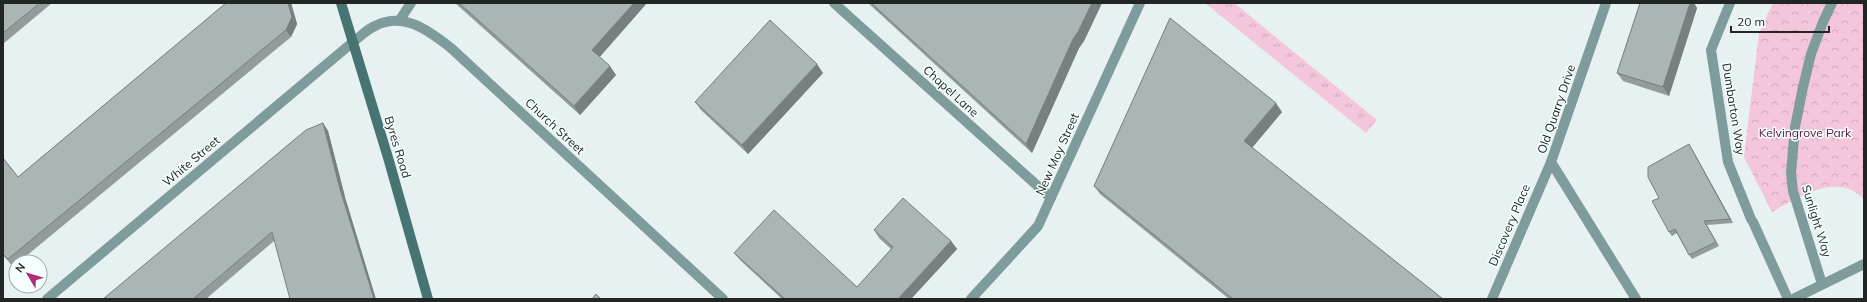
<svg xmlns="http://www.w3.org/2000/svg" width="1867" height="302" font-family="Mulish,sans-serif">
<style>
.grass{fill:url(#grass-tufts)}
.park{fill:url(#park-crowns)}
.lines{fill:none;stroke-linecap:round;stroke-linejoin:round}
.service{stroke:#7e9c9b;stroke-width:10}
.pedestrian{stroke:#7e9c9b;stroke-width:10}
.minor{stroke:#7e9c9b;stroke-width:10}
.tertiary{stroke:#7e9c9b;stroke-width:10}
.secondary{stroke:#467473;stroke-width:10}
.wall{fill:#939c9b}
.shaded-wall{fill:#787f7e}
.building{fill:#abb5b4;stroke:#787f7e}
.labels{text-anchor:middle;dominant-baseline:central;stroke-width:3;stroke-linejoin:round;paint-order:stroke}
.street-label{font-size:12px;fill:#212524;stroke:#f5fffe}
.park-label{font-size:12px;fill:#551339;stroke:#f5fffe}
</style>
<defs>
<pattern id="grass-tufts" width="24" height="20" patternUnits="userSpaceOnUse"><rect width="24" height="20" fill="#f3c6db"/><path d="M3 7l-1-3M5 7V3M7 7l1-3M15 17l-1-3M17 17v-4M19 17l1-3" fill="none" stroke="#d0aabc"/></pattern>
<pattern id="park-crowns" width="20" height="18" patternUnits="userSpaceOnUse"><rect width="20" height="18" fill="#f3c6db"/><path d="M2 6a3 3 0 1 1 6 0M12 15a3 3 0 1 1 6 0" fill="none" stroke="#d0aabc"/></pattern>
</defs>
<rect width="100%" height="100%" fill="#e8f1f1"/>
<polygon class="grass" points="1205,3 1234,3 1377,120 1366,133"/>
<path class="park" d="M1773,3H1864V199C1837,171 1798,198 1772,212L1744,157L1759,33Z"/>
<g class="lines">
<g class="service">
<polyline points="1730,3 1711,50 1728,162 1751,219"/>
<polyline points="1753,222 1788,299"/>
</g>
<g class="pedestrian">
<polyline points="834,3 1051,198"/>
<polyline points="1606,3 1551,162 1636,299"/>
<polyline points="399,21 411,3"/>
<polyline points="1822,284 1793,191 1791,173 1795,127 1803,87 1811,54 1823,22 1832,3"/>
<polyline points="971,299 1038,226 1140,3"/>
<polyline points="1492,299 1551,162"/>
</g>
<polyline class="minor" points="47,299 353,42"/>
<g class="tertiary">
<path d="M353,42C360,37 367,29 375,26C404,11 429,31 451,48L723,299"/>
<polyline points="1793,299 1864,264"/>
</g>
<polyline class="secondary" points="341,3 389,161 428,299"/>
</g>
<g class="wall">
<polygon points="3,3 52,3 3,44"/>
<polygon points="226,3 291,3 297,24 291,37 19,262 16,262 16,264 13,267 3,255 3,158 18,177"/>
<polygon points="455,3 647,3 599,57 616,75 580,115"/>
<polygon points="868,3 1102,3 1084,41 1079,48 1032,153"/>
<polygon points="1640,3 1694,3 1697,8 1669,96 1623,81 1617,73"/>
<polygon points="823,73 748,154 701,110 695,102"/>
<polygon points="1282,112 1252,148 1443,299 1229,299 1100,194 1094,186"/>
<polygon points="323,123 328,131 345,197 274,241 206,299 103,299"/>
<polygon points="1692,149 1733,223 1707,225 1719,246 1692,259 1689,255 1677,233 1672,236 1669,232 1659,198"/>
<polygon points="874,230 951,241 957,249 911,299 782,299 740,260 734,253 857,287 891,249 879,238"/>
</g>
<g class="shaded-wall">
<polygon points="288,3 291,3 297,24 291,37 286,30"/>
<polygon points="634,3 647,3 598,59 592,50"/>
<polygon points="1092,3 1102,3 1084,41 1079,48 1032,153 1026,144 1073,39"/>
<polygon points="1690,3 1694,3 1697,8 1669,96 1663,87"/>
<polygon points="817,64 823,73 748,154 742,145"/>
<polygon points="610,66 616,75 580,115 574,106"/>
<polygon points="1276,103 1282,112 1250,150 1244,141"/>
<polygon points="323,123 328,131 345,197 376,299 374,299 340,189"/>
<polygon points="1689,144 1692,149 1733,223 1730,219"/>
<polygon points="951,241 957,249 911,299 898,299"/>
</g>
<g class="building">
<polygon points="3,3 40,3 3,33"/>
<polygon points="226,3 288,3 292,17 286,30 8,259 3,254 3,158 18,177"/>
<polygon points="459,3 634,3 592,50 610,66 574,106"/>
<polygon points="871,3 1092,3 1078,32 1073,39 1026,144"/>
<polygon points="1640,3 1690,3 1663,87 1617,73"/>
<polygon points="1170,18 1276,103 1244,141 1443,299 1233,299 1094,186"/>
<polygon points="770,20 817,64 742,145 695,102"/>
<polygon points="323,123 340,189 374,299 290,299 272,232 193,299 103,299 306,130"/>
<polygon points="1689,144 1730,219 1704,221 1716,242 1689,255 1675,229 1669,232 1652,201 1659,198 1648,177 1648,167"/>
<polygon points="903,198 951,241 898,299 785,299 734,253 774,210 857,287 893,247 874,230"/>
<polygon points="596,294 601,299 592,299"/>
</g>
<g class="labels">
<g class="street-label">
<text transform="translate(951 91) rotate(42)">Chapel Lane</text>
<text transform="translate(1556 109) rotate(-71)">Old Quarry Drive</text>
<text transform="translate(1734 109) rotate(81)">Dumbarton Way</text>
<text transform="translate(555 126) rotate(43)">Church Street</text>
<text transform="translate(398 147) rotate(73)">Byres Road</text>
<text transform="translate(1057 154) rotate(-66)">New Moy Street</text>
<text transform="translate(191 161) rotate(-40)">White Street</text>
<text transform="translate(1817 221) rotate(73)">Sunlight Way</text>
<text transform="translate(1509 225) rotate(-67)">Discovery Place</text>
</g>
<g class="park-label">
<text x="1805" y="132">Kelvingrove Park</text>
</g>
</g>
<rect width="1867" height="302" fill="none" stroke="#212524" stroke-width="8"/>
<g transform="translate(28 274) rotate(308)"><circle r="19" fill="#f5fffe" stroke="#a0a8a7"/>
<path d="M0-3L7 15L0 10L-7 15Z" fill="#ae2d79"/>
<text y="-6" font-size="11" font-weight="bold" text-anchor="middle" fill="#212524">N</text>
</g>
<path d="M1731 26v6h98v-6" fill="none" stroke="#212524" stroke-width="2"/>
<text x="1737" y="26" font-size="12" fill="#212524" stroke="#f5fffe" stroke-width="3" paint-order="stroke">20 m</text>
</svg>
